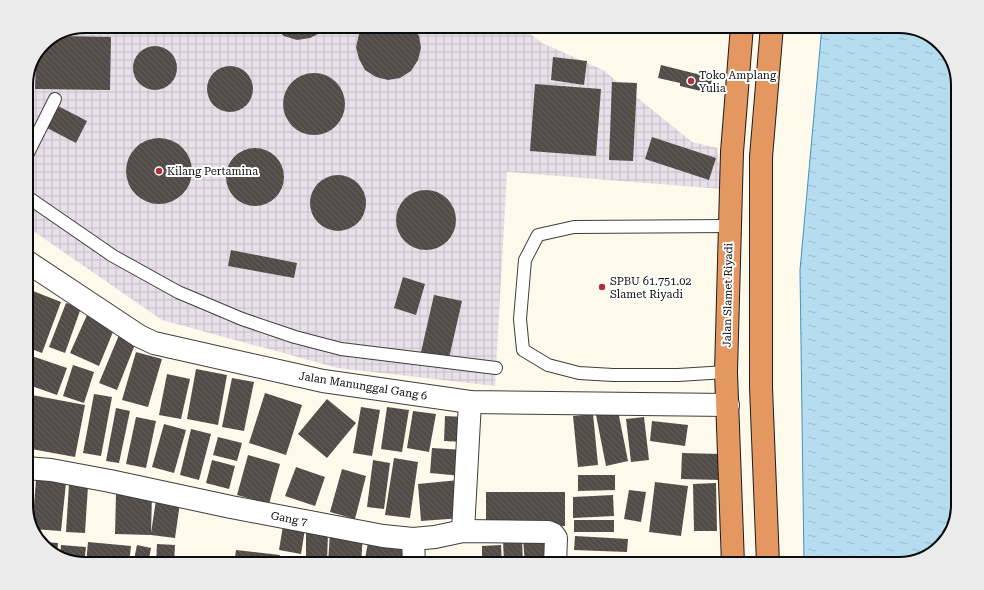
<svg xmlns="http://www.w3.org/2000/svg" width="984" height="590" font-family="'Roboto Serif',serif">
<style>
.industrial{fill:url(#industrial-grid)}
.water{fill:url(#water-ripples);stroke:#4493be}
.building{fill:url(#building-back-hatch)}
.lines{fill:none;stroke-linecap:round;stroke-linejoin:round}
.lane-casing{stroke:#3e3e3e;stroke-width:14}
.street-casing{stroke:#3e3e3e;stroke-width:24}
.highway-casing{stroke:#1c1c1c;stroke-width:24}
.lane{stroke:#fff;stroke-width:12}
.street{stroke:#fff;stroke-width:22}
.highway{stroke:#e59761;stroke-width:22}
.poi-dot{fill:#ab333e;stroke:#fff;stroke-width:1.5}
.labels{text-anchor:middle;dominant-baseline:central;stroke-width:4;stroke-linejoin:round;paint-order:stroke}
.poi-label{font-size:11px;fill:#0b0b0b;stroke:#fff;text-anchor:start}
.street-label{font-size:11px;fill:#0b0b0b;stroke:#fff}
.rim{fill:none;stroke:#0b0b0b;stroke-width:2}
</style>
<defs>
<pattern id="industrial-grid" width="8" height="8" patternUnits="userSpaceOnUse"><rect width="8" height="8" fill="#e8e0e9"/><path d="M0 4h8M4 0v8" fill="none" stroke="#c6bfc6"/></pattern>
<pattern id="water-ripples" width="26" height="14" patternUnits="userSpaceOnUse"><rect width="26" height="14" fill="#b5dcef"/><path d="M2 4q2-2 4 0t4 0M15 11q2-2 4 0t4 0" fill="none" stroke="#9abbcc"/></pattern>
<pattern id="building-back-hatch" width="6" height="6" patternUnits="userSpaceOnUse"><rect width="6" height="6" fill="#524c49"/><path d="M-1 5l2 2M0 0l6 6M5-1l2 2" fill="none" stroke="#66615f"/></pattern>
</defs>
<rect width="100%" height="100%" fill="#fdf9eb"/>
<polygon class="industrial" points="85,26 520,26 542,43 603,70 692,142 717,148 722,189 507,172 495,386 338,368 162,320 26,226 26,82 44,43"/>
<polygon class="water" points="822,26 899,26 928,34 950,56 958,82 958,505 950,534 928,556 899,564 804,564 800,270"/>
<g class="building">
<polygon points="85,26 103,26 103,30 77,30"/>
<polygon points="272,26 326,26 322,32 310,38 297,40 284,36"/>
<polygon points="365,26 413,26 419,36 421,48 418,60 411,71 400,78 388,80 376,77 365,70 359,59 356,47 359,34"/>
<polygon points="60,36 111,37 110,90 35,89 36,61 44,43"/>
<circle cx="155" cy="68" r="22"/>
<polygon points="553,57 587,61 584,85 551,80"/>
<polygon points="661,65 713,78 709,93 680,86 680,83 658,78"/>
<circle cx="230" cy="89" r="23"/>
<circle cx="314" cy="104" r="31"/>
<polygon points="612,82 637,83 633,161 609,160"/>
<polygon points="535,84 601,89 596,156 530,151"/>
<polygon points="58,106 87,121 76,143 47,128"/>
<polygon points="652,137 716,158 709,180 645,159"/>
<circle cx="159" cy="171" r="33"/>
<circle cx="255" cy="177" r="29"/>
<circle cx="338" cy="203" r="28"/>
<circle cx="426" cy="220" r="30"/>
<polygon points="231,250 297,263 294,278 228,266"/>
<polygon points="403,277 425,284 416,315 394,308"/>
<polygon points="33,291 61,302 42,353 26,347 26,309"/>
<polygon points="434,295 462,301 447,367 419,361"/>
<polygon points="66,303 81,308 65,353 49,347"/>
<polygon points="87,315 115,327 99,366 70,353"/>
<polygon points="119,335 136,342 117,390 99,383"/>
<polygon points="136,352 162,359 148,407 122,400"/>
<polygon points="26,354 67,368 57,395 26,384"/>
<polygon points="73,365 94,372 84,403 63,396"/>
<polygon points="196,369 227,375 218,425 187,419"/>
<polygon points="167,374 190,379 181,419 159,415"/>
<polygon points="232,378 254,382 244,431 222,427"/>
<polygon points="265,393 302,405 286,455 249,443"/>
<polygon points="94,394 112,397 101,456 83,453"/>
<polygon points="32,395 85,405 75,457 26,448 26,427"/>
<polygon points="327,399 356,423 327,458 298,434"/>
<polygon points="361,407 380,410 372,456 353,453"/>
<polygon points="387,407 409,410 402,452 381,449"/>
<polygon points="116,408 130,411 119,463 106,461"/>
<polygon points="413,411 436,414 429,452 407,448"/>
<polygon points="618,411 628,461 606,466 596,415"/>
<polygon points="593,414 598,465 578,467 573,416"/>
<polygon points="445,416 465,417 464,442 444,441"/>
<polygon points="136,417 156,421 146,468 126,464"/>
<polygon points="644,417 649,460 631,462 626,419"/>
<polygon points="652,421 688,425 685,446 650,441"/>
<polygon points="164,424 186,430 174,473 152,467"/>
<polygon points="191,429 211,434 199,480 180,475"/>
<polygon points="218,437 242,443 237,461 213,455"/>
<polygon points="432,448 464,450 462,476 430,473"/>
<polygon points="682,453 721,454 721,480 681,479"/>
<polygon points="248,455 280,464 269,504 237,495"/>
<polygon points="394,458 418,462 410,518 385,515"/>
<polygon points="212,460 235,466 229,489 206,483"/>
<polygon points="373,460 390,463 384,509 367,507"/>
<polygon points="296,467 325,477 315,506 285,496"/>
<polygon points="342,469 366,476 355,519 330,512"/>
<polygon points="578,475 615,475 615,490 578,491"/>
<polygon points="36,480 66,483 61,531 32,529"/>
<polygon points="459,480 462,518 421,521 418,484"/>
<polygon points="655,482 688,486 681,536 649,532"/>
<polygon points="716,483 717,531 694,531 693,484"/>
<polygon points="69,484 88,486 85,533 66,532"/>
<polygon points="629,490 646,492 641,522 624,519"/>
<polygon points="486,492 565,492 565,526 486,527"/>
<polygon points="116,494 152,495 151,533 156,500 180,503 175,538 151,535 115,534"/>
<polygon points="613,495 614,516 573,518 573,497"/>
<rect x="574" y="520" width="40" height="12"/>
<polygon points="283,526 305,529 301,554 279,550"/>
<polygon points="306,530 328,531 327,564 306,564"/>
<polygon points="330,532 363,534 361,564 328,564"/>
<polygon points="575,536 628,539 627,552 574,550"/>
<polygon points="369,537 412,544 409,564 364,564"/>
<polygon points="551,537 553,564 525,564 523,539"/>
<polygon points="522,539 523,564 504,564 503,540"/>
<polygon points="42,542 58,543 57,556 56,556"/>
<polygon points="88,542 131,546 129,564 86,564"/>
<polygon points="157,544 175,545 174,564 156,564"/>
<polygon points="61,545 86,547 84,564 60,557"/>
<polygon points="137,545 151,548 148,564 133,564"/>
<polygon points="501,545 502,564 482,564 482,546"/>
<polygon points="236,550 280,555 279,564 234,564"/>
<polygon points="179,558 203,560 202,564 178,564"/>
</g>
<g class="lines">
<defs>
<g id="lane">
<polyline points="26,157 55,99"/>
<polyline points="26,196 113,256 178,292 242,319 295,337 341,349 496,368"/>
<polyline points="726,372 678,375 613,375 579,373 548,365 523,350 520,319 525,260 538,235 574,227 729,226"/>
</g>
<g id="street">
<polyline points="26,261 139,336 154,343 323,381 470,402 728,405"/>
<polyline points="26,468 51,470 110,481 231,507 383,536 413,539 435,537 463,531 548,532 553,534 556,538 555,564"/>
<polyline points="463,531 470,402"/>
<polyline points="413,539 414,564"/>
</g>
<g id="highway">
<polyline points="733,564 726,372 732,152 742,26"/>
<polyline points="768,564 761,387 761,157 772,26"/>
</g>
</defs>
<use href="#lane" class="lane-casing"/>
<use href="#street" class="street-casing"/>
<use href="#highway" class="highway-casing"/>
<use href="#lane" class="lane"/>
<use href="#street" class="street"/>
<use href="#highway" class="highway"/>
</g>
<g class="poi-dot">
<circle cx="691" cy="81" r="4"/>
<circle cx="159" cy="171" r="4"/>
<circle cx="602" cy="287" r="4"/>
</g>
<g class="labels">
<g class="poi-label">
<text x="699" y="75">Toko Amplang<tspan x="699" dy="13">Yulia</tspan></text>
<text x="167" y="171">Kilang Pertamina</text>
<text x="610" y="281">SPBU 61.751.02<tspan x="610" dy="13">Slamet Riyadi</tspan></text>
</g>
<g class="street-label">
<text transform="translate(728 295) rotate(-89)">Jalan Slamet Riyadi</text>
<text transform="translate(363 386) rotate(9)">Jalan Manunggal Gang 6</text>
<text transform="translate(289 519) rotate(11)">Gang 7</text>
</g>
</g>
<path d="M0 0H984V590H0ZM85 33H899A52 52 0 0 1 951 85V505A52 52 0 0 1 899 557H85A52 52 0 0 1 33 505V85A52 52 0 0 1 85 33Z" fill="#ebebeb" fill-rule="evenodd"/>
<path class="rim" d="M85 33H899A52 52 0 0 1 951 85V505A52 52 0 0 1 899 557H85A52 52 0 0 1 33 505V85A52 52 0 0 1 85 33Z"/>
</svg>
